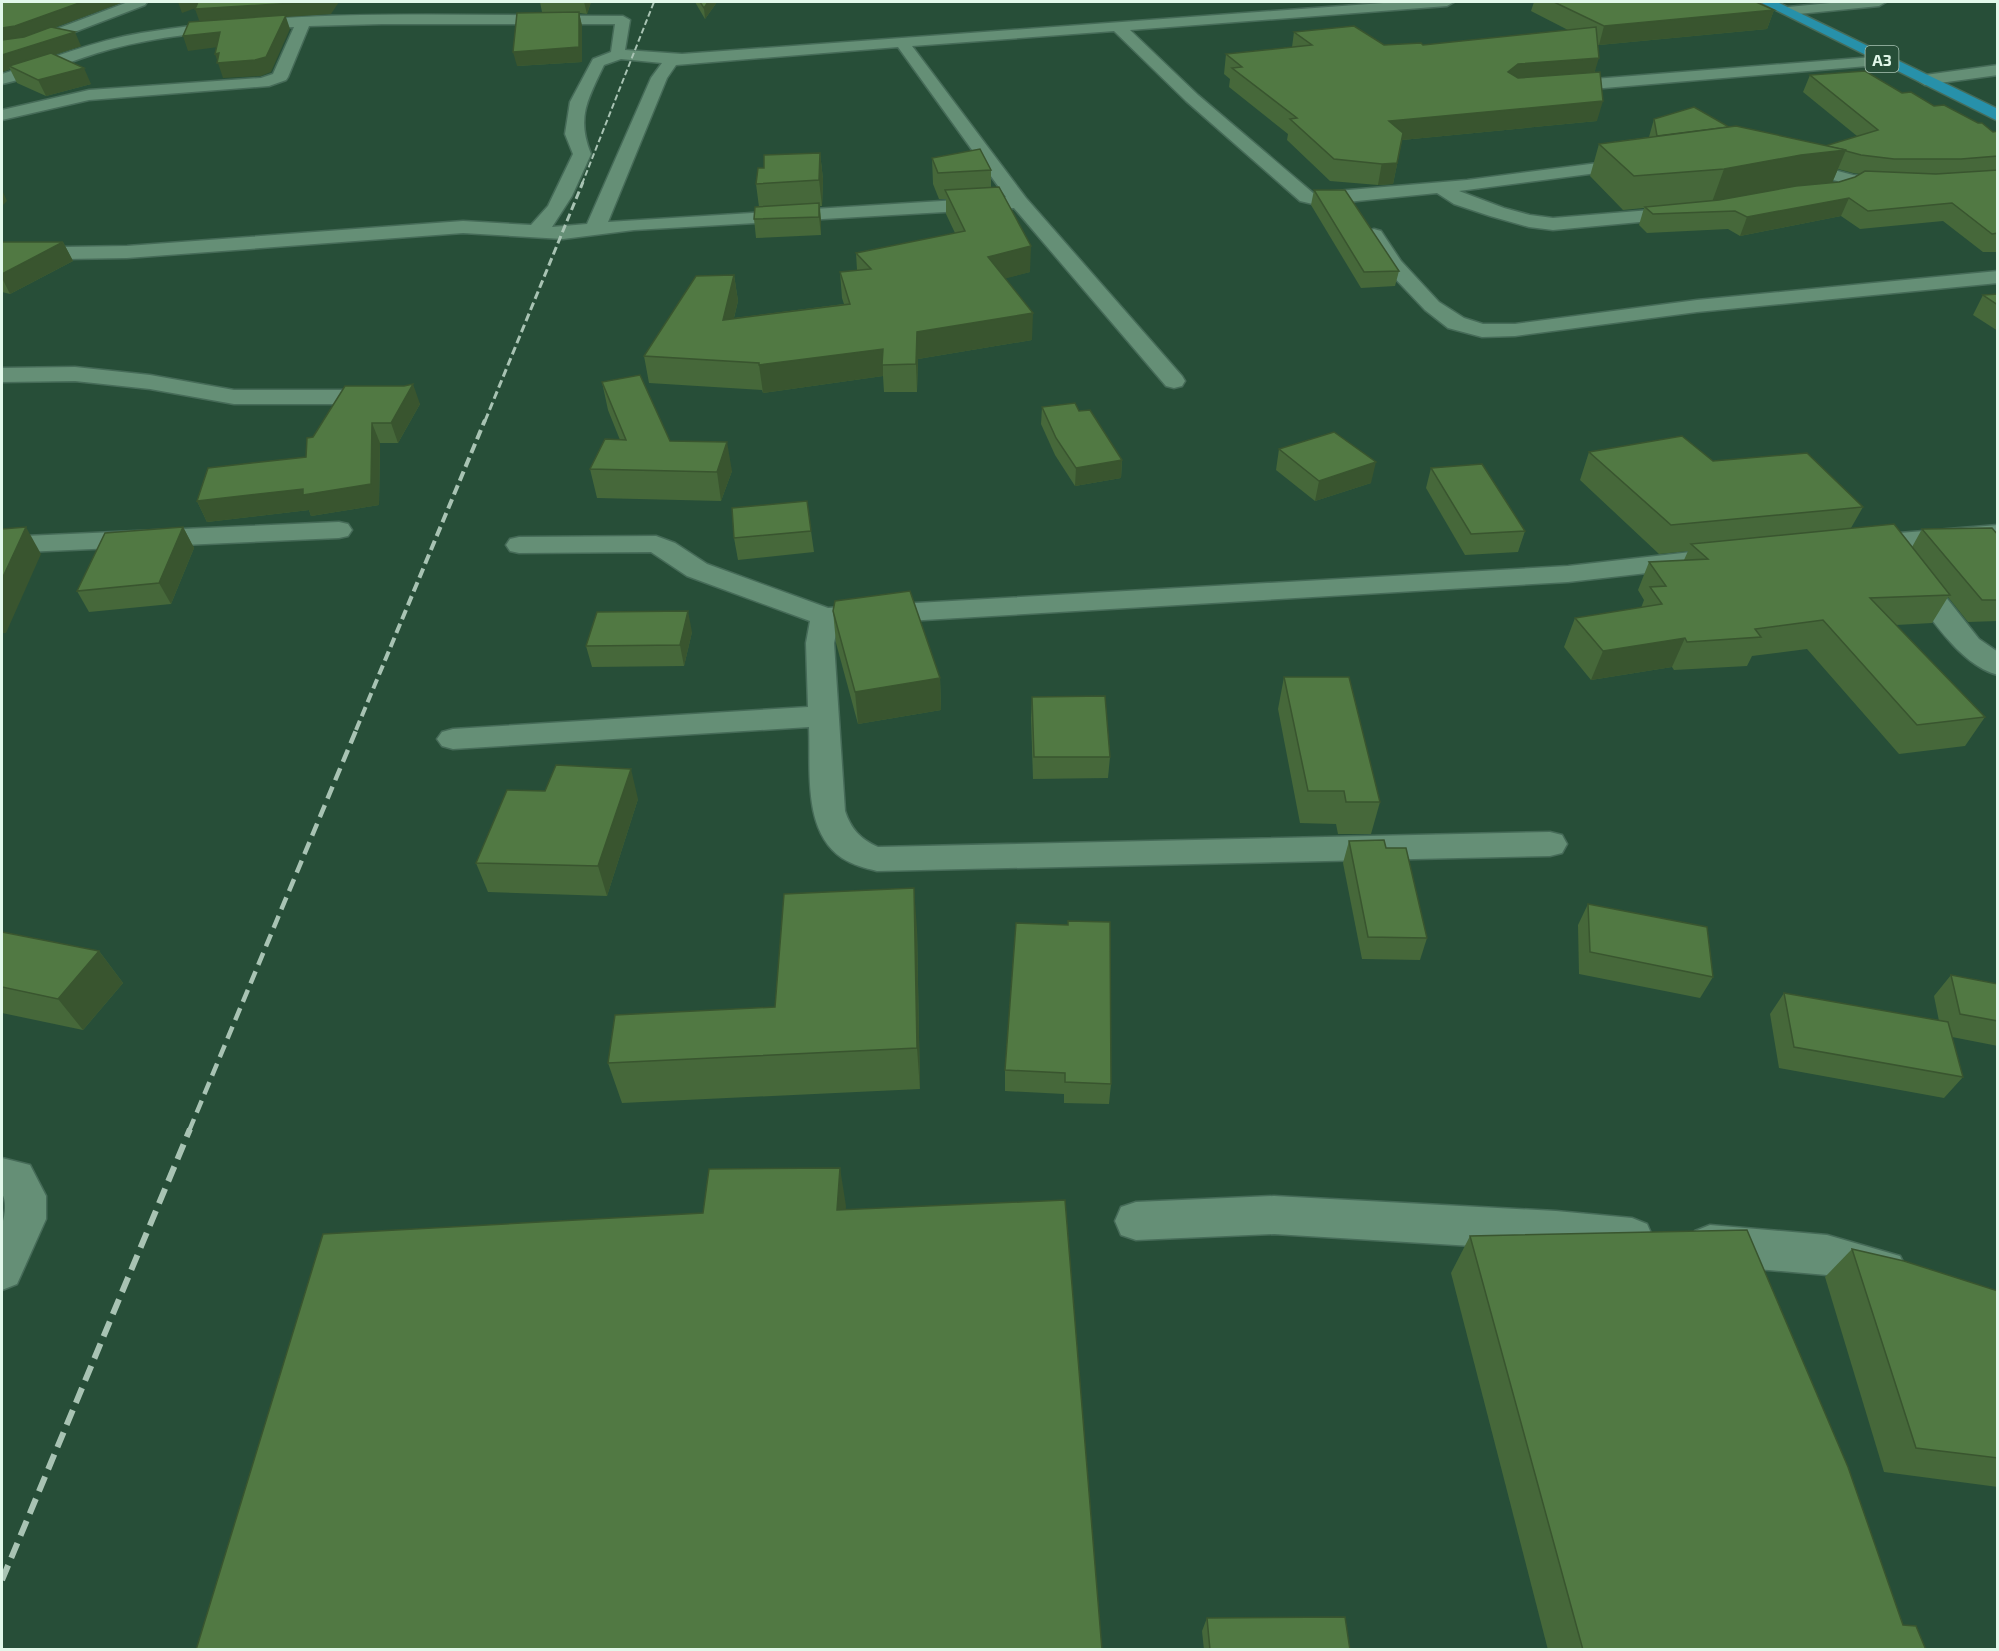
<svg xmlns="http://www.w3.org/2000/svg" width="1999" height="1651" font-family="'Exo 2',sans-serif">
<style>
.lines{fill:none;stroke-linecap:round;stroke-linejoin:round}
.minor-casing{stroke:#466b58;stroke-width:3}
.highway-casing{stroke:#466b58;stroke-width:3}
.minor{fill:#658f76;fill-rule:evenodd}
.highway{fill:#2791aa;fill-rule:evenodd}
.rail-far4{stroke:#a8c3b3;stroke-width:2;stroke-dasharray:6 3;stroke-linecap:butt}
.rail-far3{stroke:#a8c3b3;stroke-width:3;stroke-dasharray:8 4;stroke-linecap:butt}
.rail-far2{stroke:#a8c3b3;stroke-width:4;stroke-dasharray:10 5;stroke-linecap:butt}
.rail-far1{stroke:#a8c3b3;stroke-width:4.5;stroke-dasharray:13 7;stroke-linecap:butt}
.rail{stroke:#a8c3b3;stroke-width:6;stroke-dasharray:16 8;stroke-linecap:butt}
.wall{fill:#46683a;fill-rule:evenodd}
.shaded-wall{fill:#39552f}
.building{fill:#517943;stroke:#39552f;stroke-width:1.5}
.labels{text-anchor:middle;dominant-baseline:central;stroke-width:4.5;stroke-linejoin:round;paint-order:stroke}
.shield{fill:#274e38;stroke:#aac5b5;stroke-width:1.5}
.shield-label{font-size:16px;font-weight:bold;fill:#e2f8ea}
</style>
<rect width="100%" height="100%" fill="#274e38"/>
<g class="lines">
<defs>
<g id="minor">
<polygon points="128,2 147,2 145,5 30,49 2,53 2,45 22,42"/>
<path d="M1397,2H1454L1447,6L1130,30L1198,95L1313,193L1467,180L1637,158L1643,159L1646,163L1643,167L1459,191L1504,208L1530,215L1553,218L1687,207L1694,209L1696,213L1694,217L1553,230L1529,227L1490,216L1454,204L1437,193L1317,205L1300,201L1186,101L1114,31L912,46L1026,198L1182,376L1185,381L1182,386L1174,388L1166,386L1014,208L634,230L563,239L463,233L127,258L2,260V248L127,246L463,221L531,225L548,206L573,154L565,134L570,102L593,59L611,52L615,24H382L309,26L288,77L286,80L269,86L89,100L2,120V110L89,90L261,78L273,74L294,27C234,30 170,33 111,49C74,59 39,76 2,84V74C48,60 93,41 141,33C300,7 462,16 623,16L630,20L625,50L682,54ZM898,47L1006,197L608,222L667,78L676,65ZM621,59L662,63L651,78L587,224L552,227L572,196L591,154C576,117 588,99 604,65Z"/>
<polygon points="1841,2 1886,2 1879,6 1788,15 1781,11 1788,7"/>
<polygon points="1886,56 1894,61 1891,64 1556,92 1548,87 1556,82"/>
<polygon points="1998,65 1998,75 1925,85 1917,80 1925,75"/>
<polygon points="1792,159 1853,175 1894,179 1900,180 1903,184 1900,188 1894,189 1853,185 1786,168 1783,164 1786,160"/>
<polygon points="1374,229 1381,231 1401,261 1439,302 1464,318 1483,324 1515,324 1697,300 1998,271 1998,283 1697,312 1515,336 1482,337 1448,328 1425,310 1386,269 1364,235 1367,231"/>
<polygon points="75,367 150,375 234,390 382,390 390,392 394,397 390,402 382,404 234,404 150,389 75,381 2,382 2,368"/>
<polygon points="339,522 348,524 352,530 348,536 339,538 2,553 2,537"/>
<polygon points="1998,525 1998,541 1862,552 1853,550 1849,544 1853,538 1862,536"/>
<path d="M656,536L675,543L707,564L828,608L1568,566L1691,552L1701,554L1704,560L1701,566L1691,568L1568,582L838,625L834,643L845,811C851,829 860,839 878,847L1550,832L1562,835L1567,844L1562,853L1550,856L877,871C865,868 853,865 842,858C802,831 811,769 809,727L453,749L442,746L437,739L442,732L453,729L808,707L806,643L810,621L687,576L651,552L519,553L510,551L506,545L510,539L519,537Z"/>
<path d="M1912,565L1922,567L1979,639L1998,652V675C1958,665 1926,610 1902,579L1898,573L1902,567Z"/>
<path d="M2,1158L30,1165L46,1196V1219L17,1284L2,1290V1224C5,1216 7,1201 2,1194Z"/>
<polygon points="1274,1196 1556,1211 1632,1218 1647,1224 1653,1238 1647,1252 1632,1258 1556,1251 1274,1234 1136,1240 1121,1235 1115,1221 1121,1207 1136,1202"/>
<polygon points="1710,1225 1827,1235 1900,1256 1907,1270 1900,1284 1885,1290 1827,1275 1710,1265 1695,1259 1689,1245 1695,1231"/>
</g>
<polygon id="highway" points="1760,2 1777,2 1998,109 1998,121"/>
</defs>
<use href="#minor" class="minor-casing"/>
<use href="#highway" class="highway-casing"/>
<use href="#minor" class="minor"/>
<use href="#highway" class="highway"/>
<polyline class="rail-far4" points="582,184 654,2"/>
<polyline class="rail-far3" points="485,421 583,182"/>
<polyline class="rail-far2" points="356,730 485,420"/>
<polyline class="rail-far1" points="189,1131 357,728"/>
<polyline class="rail" points="2,1580 190,1129"/>
</g>
<g class="wall">
<polygon points="2,2 123,2 53,28 81,46 54,55 91,84 46,96 17,83 10,69 2,72"/>
<polygon points="540,2 591,2 587,14 579,13 582,26 582,62 517,66 542,12"/>
<polygon points="695,2 717,2 705,19"/>
<polygon points="1534,2 1756,2 1774,10 1767,29 1599,45 1597,45 1595,72 1597,121 1402,140 1393,184 1378,185 1330,181 1287,140 1288,134 1229,87 1230,79 1224,74 1226,54 1292,47 1294,32 1384,45 1423,45 1568,30 1531,11"/>
<path d="M1810,75L1902,93L1993,132L1998,131V252H1983L1943,221L1860,229L1841,216L1740,236L1728,229L1647,233L1639,225L1644,208L1623,210L1590,176L1599,144L1649,137L1654,119L1729,127L1825,146L1857,136L1803,92ZM1838,169L1853,173L1861,174L1855,177L1839,182L1832,183Z"/>
<polygon points="820,153 823,179 822,206 820,206 821,221 821,235 756,238 754,219 759,207 756,184 764,168"/>
<polygon points="932,158 991,170 991,187 1030,272 1005,278 1032,340 918,359 917,392 884,392 883,376 763,393 762,390 649,383 644,356 734,275 738,301 734,318 844,304 842,298 840,272 857,270 856,253 955,233 946,214 946,199 939,199 933,184"/>
<polygon points="1314,190 1399,271 1395,286 1361,288 1311,205"/>
<polygon points="2,242 63,242 73,261 10,294 2,292"/>
<polygon points="1998,294 1998,331 1973,315 1983,295"/>
<polygon points="602,382 670,441 732,471 721,501 597,498 590,469 620,440 608,410"/>
<polygon points="404,386 420,404 398,443 380,443 379,505 311,516 309,510 207,522 197,501 306,457 313,437"/>
<polygon points="1042,407 1079,411 1122,460 1121,478 1075,486 1055,455 1041,424"/>
<polygon points="1279,449 1371,483 1315,501 1276,470"/>
<polygon points="1589,452 1713,461 1863,507 1851,528 1912,547 1922,529 1998,535 1998,621 1968,622 1948,597 1932,623 1896,625 1985,717 1965,746 1899,754 1807,649 1752,656 1747,666 1674,670 1672,667 1591,680 1564,647 1575,618 1641,608 1644,600 1638,590 1649,562 1684,560 1688,551 1659,554 1580,480"/>
<polygon points="1431,468 1525,531 1518,552 1465,555 1426,488"/>
<polygon points="183,527 194,548 171,604 89,612 77,591"/>
<polygon points="811,531 814,552 738,560 734,538"/>
<polygon points="833,611 940,678 941,710 858,724 836,643"/>
<polygon points="692,632 684,666 592,667 586,646"/>
<polygon points="1284,677 1380,802 1371,834 1338,834 1336,824 1300,823 1278,709"/>
<polygon points="1032,697 1110,757 1108,778 1033,779 1031,718"/>
<polygon points="638,799 607,896 488,892 476,863"/>
<polygon points="1349,841 1386,848 1427,938 1420,960 1362,959 1343,863"/>
<polygon points="1588,904 1713,977 1700,998 1579,974 1578,925"/>
<polygon points="1016,923 1111,1084 1109,1104 1064,1103 1064,1094 1005,1091 1005,1070"/>
<polygon points="917,929 920,1089 622,1103 608,1063 775,1007"/>
<polygon points="2,932 99,951 123,983 83,1030 2,1013"/>
<polygon points="1951,975 1998,984 1998,1046 1952,1037 1963,1077 1944,1098 1779,1068 1770,1014 1784,993 1939,1021 1934,996"/>
<polygon points="1470,1236 1903,1625 1926,1650 1548,1650 1451,1273"/>
<polygon points="1852,1249 1998,1291 1998,1487 1884,1472 1825,1277"/>
<polygon points="1207,1618 1350,1650 1204,1650 1202,1631"/>
</g>
<g class="shaded-wall">
<polygon points="82,2 123,2 21,40 2,44 2,28"/>
<polygon points="178,2 207,2 207,4 182,13"/>
<polygon points="311,2 339,2 331,14 286,17 290,29 271,72 261,76 223,78 215,54 285,17 200,23 195,9"/>
<polygon points="584,2 591,2 587,14"/>
<polygon points="708,2 717,2 705,19 704,8"/>
<polygon points="1774,10 1767,29 1599,45 1604,26"/>
<polygon points="579,12 582,26 582,62 517,66 513,52"/>
<polygon points="75,32 81,46 13,68 9,66 10,69 2,72 2,55"/>
<polygon points="220,32 226,46 188,51 183,36"/>
<polygon points="1599,58 1593,77 1503,92 1508,72 1518,64"/>
<polygon points="84,68 91,84 46,96 38,80"/>
<polygon points="1603,101 1597,121 1402,140 1393,184 1378,185 1389,121"/>
<polygon points="1846,150 1832,183 1712,202 1724,169 1801,155"/>
<polygon points="820,153 823,179 822,206 819,180"/>
<polygon points="2,190 7,201 2,206"/>
<polygon points="1849,198 1841,216 1740,236 1747,217"/>
<polygon points="819,203 821,221 821,235 819,217"/>
<polygon points="63,242 73,261 10,294 2,278 2,274"/>
<polygon points="1031,246 1030,272 989,283 988,257"/>
<polygon points="734,275 738,301 727,346 723,320"/>
<polygon points="1033,313 1032,340 918,359 917,392 916,364 917,332"/>
<polygon points="883,349 883,376 763,393 759,365"/>
<polygon points="413,384 420,404 398,443 391,423"/>
<polygon points="372,423 380,443 379,505 311,516 309,510 207,522 197,501 303,489"/>
<polygon points="727,442 732,471 721,501 717,472"/>
<polygon points="1122,460 1121,478 1075,486 1076,468"/>
<polygon points="1376,462 1371,483 1315,501 1319,481"/>
<polygon points="26,527 41,554 6,633 2,633 2,579"/>
<polygon points="183,527 194,548 171,604 159,583"/>
<polygon points="688,611 692,632 684,666 680,645"/>
<polygon points="1685,638 1672,667 1591,680 1603,651"/>
<polygon points="940,678 941,710 858,724 855,692"/>
<polygon points="631,769 638,799 607,896 598,866"/>
<polygon points="914,888 917,929 920,1089 917,1048"/>
<polygon points="99,951 123,983 83,1030 58,999"/>
<polygon points="840,1168 846,1206 844,1248 837,1210"/>
</g>
<g class="building">
<polygon points="2,2 82,2 15,26 2,28"/>
<polygon points="198,2 311,2 195,9"/>
<polygon points="700,2 708,2 704,8"/>
<polygon points="1554,2 1756,2 1774,10 1604,26"/>
<polygon points="579,12 579,47 513,52 517,13"/>
<polygon points="286,15 266,57 255,60 217,63 219,53 215,54 220,32 183,36 189,22"/>
<polygon points="1354,26 1384,45 1421,43 1423,45 1596,27 1599,58 1518,64 1508,72 1518,78 1600,72 1603,101 1389,121 1403,133 1397,163 1382,164 1334,159 1290,119 1297,118 1232,68 1242,67 1226,54 1312,45 1294,32"/>
<polygon points="51,27 75,32 2,55 2,40 24,37"/>
<polygon points="51,53 84,68 38,80 9,66"/>
<polygon points="1865,71 1902,93 1911,92 1934,106 1944,105 1978,123 1982,123 1993,132 1998,131 1998,156 1961,159 1894,159 1861,155 1846,151 1846,150 1825,146 1878,130 1810,75"/>
<polygon points="1694,107 1729,127 1657,136 1654,119"/>
<polygon points="1736,126 1846,150 1801,155 1724,169 1634,176 1599,144"/>
<polygon points="980,149 991,170 938,173 932,158"/>
<polygon points="820,153 819,180 756,184 758,168 764,168 764,155"/>
<polygon points="1998,170 1998,233 1992,234 1952,203 1868,211 1849,198 1747,217 1735,211 1653,214 1645,207 1719,200 1796,186 1839,182 1855,177 1865,171 1936,174"/>
<polygon points="999,187 1031,246 988,257 1033,313 917,332 916,364 882,365 883,349 759,365 759,363 644,356 696,276 734,275 723,320 850,304 840,272 871,269 856,253 965,231 945,190"/>
<polygon points="1314,190 1345,190 1399,271 1364,272"/>
<polygon points="819,203 819,217 754,219 755,207"/>
<polygon points="2,242 63,242 2,274"/>
<polygon points="1998,294 1998,305 1983,295"/>
<polygon points="640,375 670,441 727,442 717,472 590,469 605,439 626,440 602,382"/>
<polygon points="413,384 391,423 372,423 371,484 303,495 303,489 197,501 208,468 306,457 307,438 313,437 345,386 404,386"/>
<polygon points="1075,403 1079,411 1090,410 1122,460 1076,468 1056,438 1042,407"/>
<polygon points="1334,432 1376,462 1319,481 1279,449"/>
<polygon points="1682,436 1713,461 1807,453 1863,507 1671,525 1589,452"/>
<polygon points="1482,464 1525,531 1471,534 1431,468"/>
<polygon points="807,501 811,531 734,538 732,508"/>
<polygon points="1894,524 1950,595 1870,598 1985,717 1917,725 1823,620 1755,629 1761,637 1687,642 1685,638 1603,651 1575,618 1662,604 1650,587 1666,586 1649,562 1708,559 1691,544"/>
<polygon points="26,527 2,579 2,529"/>
<polygon points="183,527 159,583 77,591 105,533"/>
<polygon points="1992,528 1998,535 1998,600 1982,600 1922,529"/>
<polygon points="910,591 940,678 855,692 833,611 835,601"/>
<polygon points="688,611 680,645 586,646 597,612"/>
<polygon points="1284,677 1349,677 1380,802 1346,802 1344,791 1308,791"/>
<polygon points="1105,696 1110,757 1034,757 1032,697"/>
<polygon points="556,765 631,769 598,866 476,863 507,790 545,791"/>
<polygon points="1384,840 1386,848 1406,848 1427,938 1368,937 1349,841"/>
<polygon points="914,888 917,1048 608,1063 615,1015 775,1007 784,894"/>
<polygon points="1588,904 1707,927 1713,977 1590,952"/>
<polygon points="1068,921 1110,922 1111,1084 1065,1082 1065,1073 1005,1070 1016,923 1068,925"/>
<polygon points="2,932 99,951 58,999 2,987"/>
<polygon points="1951,975 1998,984 1998,1021 1960,1014"/>
<polygon points="1784,993 1948,1022 1963,1077 1794,1047"/>
<polygon points="840,1168 837,1210 1065,1200 1102,1650 196,1650 323,1234 703,1213 709,1169"/>
<polygon points="1747,1230 1848,1467 1903,1625 1916,1626 1926,1650 1583,1650 1470,1236"/>
<polygon points="1852,1249 1904,1261 1998,1291 1998,1458 1916,1448"/>
<polygon points="1345,1617 1350,1650 1210,1650 1207,1618"/>
</g>
<g class="labels">
<rect class="shield" x="1865.5" y="46" width="33" height="26" rx="4.5"/>
<g class="shield-label">
<text x="1882" y="59">A3</text>
</g>
</g>
<rect width="1999" height="1651" fill="none" stroke="#e2f8ea" stroke-width="6"/>
</svg>
